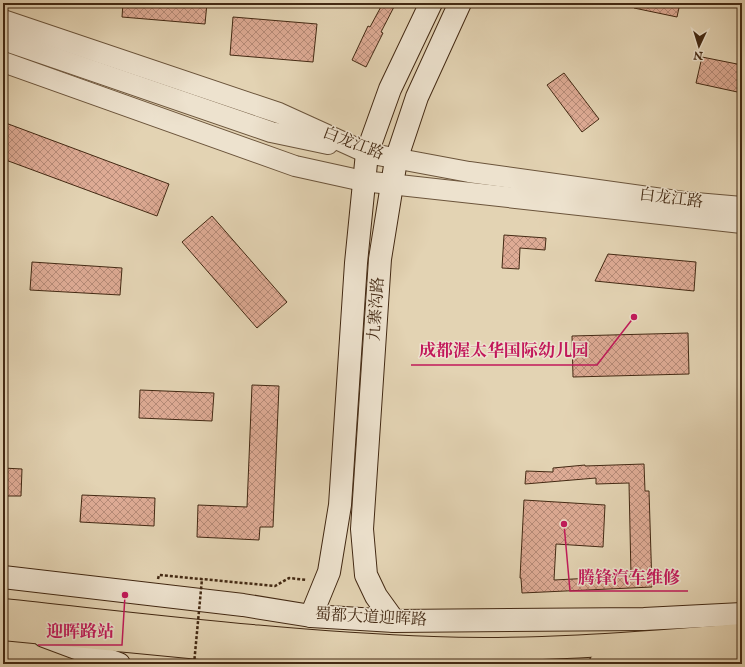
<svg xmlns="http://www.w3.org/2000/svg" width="745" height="667" font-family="'IM FELL English','Noto Serif SC',serif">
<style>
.building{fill:url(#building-cross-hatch);stroke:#432913}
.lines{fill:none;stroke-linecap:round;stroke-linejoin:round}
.tertiary-casing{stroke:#6b543b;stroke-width:22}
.secondary-casing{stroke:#432913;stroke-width:24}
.trunk-casing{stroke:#432913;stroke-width:24}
.path{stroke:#432913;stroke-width:2.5;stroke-dasharray:3 2;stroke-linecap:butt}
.tertiary{stroke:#ede2ce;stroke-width:20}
.secondary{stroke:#ede2ce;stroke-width:22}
.trunk{stroke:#e3d3b3;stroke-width:22}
.path-bridge{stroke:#432913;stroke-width:2.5;stroke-dasharray:3 2;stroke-linecap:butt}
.labels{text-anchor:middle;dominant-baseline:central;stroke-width:3;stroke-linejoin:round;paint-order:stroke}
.street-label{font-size:16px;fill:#432913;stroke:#ede2ce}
.leader{fill:none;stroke:#c2185b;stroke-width:1.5}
.callout-dot{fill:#c2185b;stroke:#ede2ce;stroke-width:1.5}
.callout-label{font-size:17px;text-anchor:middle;font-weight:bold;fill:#c2185b;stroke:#ede2ce;stroke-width:3;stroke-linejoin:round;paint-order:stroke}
</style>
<defs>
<pattern id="building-cross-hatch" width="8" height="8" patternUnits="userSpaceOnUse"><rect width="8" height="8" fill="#deab95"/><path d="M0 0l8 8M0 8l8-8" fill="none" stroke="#b68b78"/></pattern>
</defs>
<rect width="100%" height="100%" fill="#e3d3b3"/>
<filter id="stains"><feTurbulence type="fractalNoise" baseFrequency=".005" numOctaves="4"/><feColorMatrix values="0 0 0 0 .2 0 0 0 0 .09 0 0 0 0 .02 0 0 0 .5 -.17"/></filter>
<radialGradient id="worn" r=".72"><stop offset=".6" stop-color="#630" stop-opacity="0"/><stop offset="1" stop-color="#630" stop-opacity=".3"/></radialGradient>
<g class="building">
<polygon points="123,3 207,3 205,24 122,17"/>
<polygon points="383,3 396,3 381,32 383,33 366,67 352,60 368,26 370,27"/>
<polygon points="635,3 680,3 677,17 634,8"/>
<polygon points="233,17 317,24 313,62 230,55"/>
<polygon points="702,57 742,65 742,93 696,83"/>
<polygon points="564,73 599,119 582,132 547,85"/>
<polygon points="3,122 169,184 157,216 3,159"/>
<polygon points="212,216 287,302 257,328 182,242"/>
<polygon points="504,235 546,238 545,250 520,248 519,269 502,268"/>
<polygon points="608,254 696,262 694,291 595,281"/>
<polygon points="32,262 122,268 120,295 30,290"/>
<polygon points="688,333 689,374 573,377 572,336"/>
<polygon points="252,385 279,386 273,527 260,527 259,540 197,537 198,505 247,507"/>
<polygon points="140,390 214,393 212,421 139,418"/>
<polygon points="644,464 645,491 649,491 652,587 522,593 521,578 520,578 524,500 605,505 603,547 556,544 554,580 631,576 629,483 596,484 596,478 525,484 526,471 553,472 553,468 585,465 585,466"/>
<polygon points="3,468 22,469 21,496 3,496"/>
<polygon points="82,495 155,498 154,526 80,522"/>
</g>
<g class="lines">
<defs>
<g id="tertiary">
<polyline points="3,20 279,113 367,153 469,172 684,202 742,207"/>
<polyline points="3,40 271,132 328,144"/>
<polyline points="3,62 295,166 363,181 742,223"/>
</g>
<g id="secondary">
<polyline points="3,577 243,605 311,616 394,621 644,619 742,614"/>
<polyline points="311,616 329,572 340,505 356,263 367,153 390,89 431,3"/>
<polyline points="394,621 376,596 366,575 362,529 380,259 396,160 417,97 460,3"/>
<polyline points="44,636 119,664"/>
</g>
<g id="trunk">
<path d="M3,610C146,625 289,643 433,648C536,652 640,643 742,635"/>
<polyline points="3,629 344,662 488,664"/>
<polyline points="600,664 742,656"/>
</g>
</defs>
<use href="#tertiary" class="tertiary-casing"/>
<use href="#secondary" class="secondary-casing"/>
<use href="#trunk" class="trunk-casing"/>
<polyline class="path" points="158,579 159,575 275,586 289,578 307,580"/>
<use href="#tertiary" class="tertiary"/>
<use href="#secondary" class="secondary"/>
<use href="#trunk" class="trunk"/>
<polyline class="path-bridge" points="194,664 202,579"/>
</g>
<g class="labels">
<g class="street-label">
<text transform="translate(353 144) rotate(21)">白龙江路</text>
<text transform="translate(671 199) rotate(7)">白龙江路</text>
<text transform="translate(377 309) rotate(-86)">九寨沟路</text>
<text transform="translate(371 618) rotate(3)">蜀都大道迎晖路</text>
</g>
</g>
<path class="leader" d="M634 317L597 365H411M564 524L570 591H688M125 595L122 645H38"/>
<g class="callout-dot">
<circle cx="634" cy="317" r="4"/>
<circle cx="564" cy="524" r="4"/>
<circle cx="125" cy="595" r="4"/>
</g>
<g class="callout-label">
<text x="504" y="356">成都渥太华国际幼儿园</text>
<text x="629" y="583">腾锋汽车维修</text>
<text x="80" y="637">迎晖路站</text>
</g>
<rect width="745" height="667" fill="none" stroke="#e3d3b3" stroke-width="16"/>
<rect x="4" y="4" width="737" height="659" fill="none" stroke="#432913" stroke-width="2"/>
<rect x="8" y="8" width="729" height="651" fill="none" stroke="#432913"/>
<g transform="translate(699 46) rotate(184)" stroke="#ede2ce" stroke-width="3" paint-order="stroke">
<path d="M0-3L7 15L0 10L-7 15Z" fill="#432913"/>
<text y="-6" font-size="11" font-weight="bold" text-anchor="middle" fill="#432913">N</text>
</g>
<rect width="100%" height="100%" filter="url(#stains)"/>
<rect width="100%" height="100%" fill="url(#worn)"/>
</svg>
